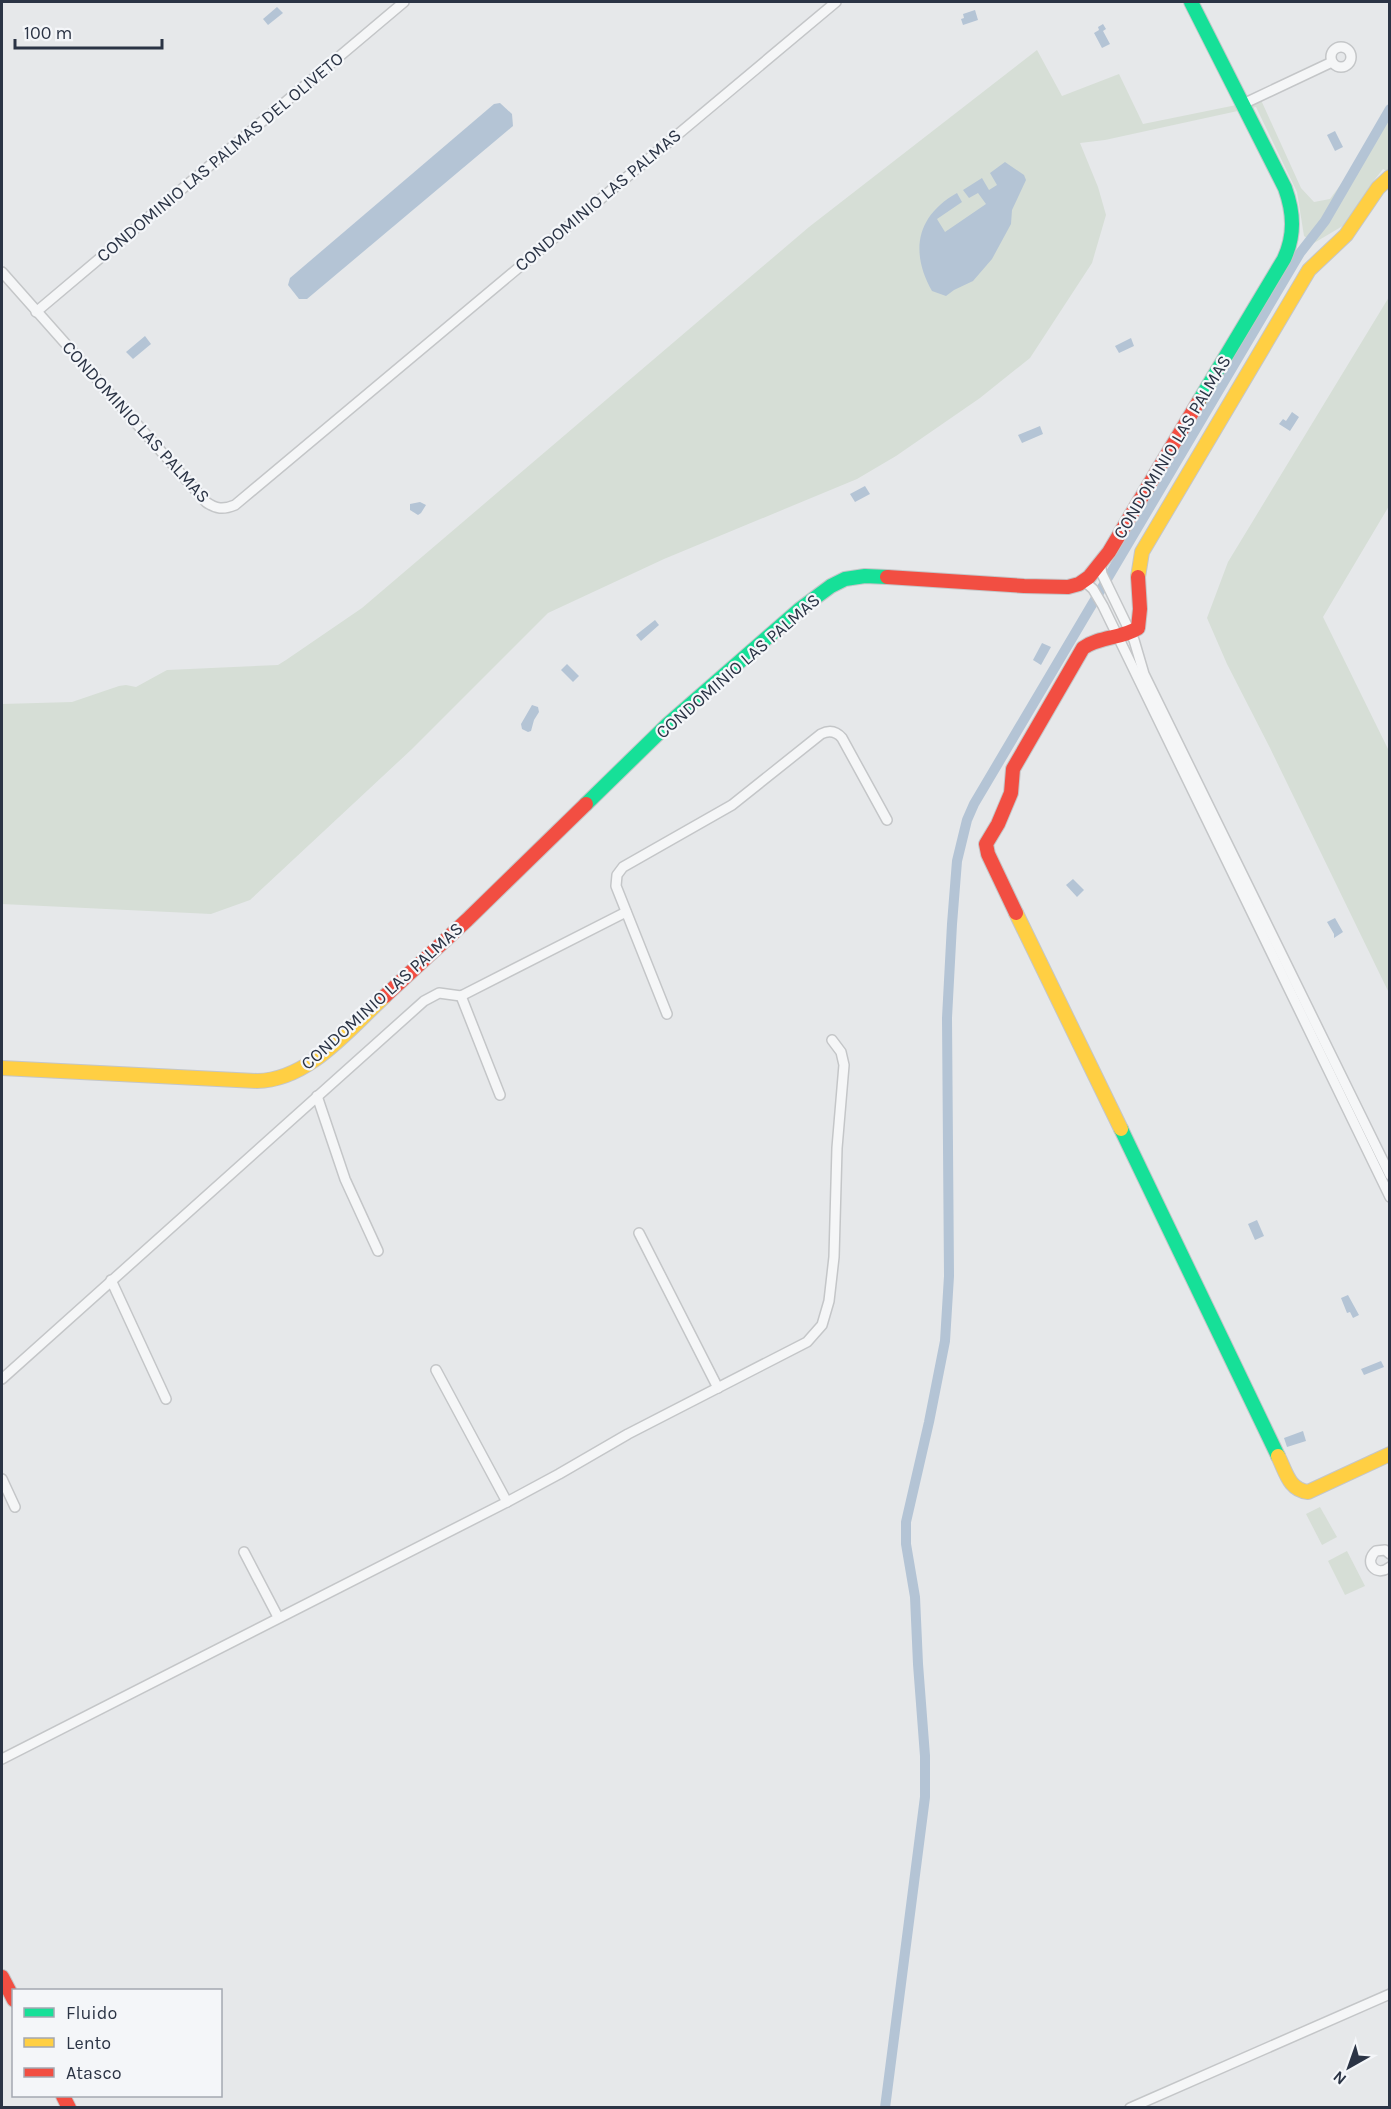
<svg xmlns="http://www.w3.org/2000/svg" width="1391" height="2109" font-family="Karla,sans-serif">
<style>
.green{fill:#d6ded6}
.water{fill:#b4c4d5}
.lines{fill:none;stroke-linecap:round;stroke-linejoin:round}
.canal{stroke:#b4c4d5;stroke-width:10}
.street-casing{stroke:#c4c6c8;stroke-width:12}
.fast-casing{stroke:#c4c6c8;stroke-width:16}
.slow-casing{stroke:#c4c6c8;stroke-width:16}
.jam-casing{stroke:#c4c6c8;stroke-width:16}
.street{stroke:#f5f6f7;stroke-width:9}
.fast{stroke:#16e098;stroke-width:14}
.slow{stroke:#ffcf43;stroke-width:14}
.jam{stroke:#f24e42;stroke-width:14}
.labels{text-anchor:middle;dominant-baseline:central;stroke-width:4.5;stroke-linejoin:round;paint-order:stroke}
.street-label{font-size:18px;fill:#2b3445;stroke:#f4f6f9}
</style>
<rect width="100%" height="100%" fill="#e6e8ea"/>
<g class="green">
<polygon points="1037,50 1062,96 1119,74 1143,124 1261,100 1301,188 1314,202 1330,199 1387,122 1389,125 1389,172 1383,169 1372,183 1346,224 1314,243 1304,236 1297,192 1256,107 1105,140 1080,143 1098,187 1106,215 1092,263 1030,358 980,398 896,456 857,479 664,559 548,613 412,749 250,900 211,914 2,904 2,704 72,702 119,686 126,685 136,687 167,670 278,665 286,660 362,608 809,227"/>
<polygon points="1389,297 1389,506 1323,617 1389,751 1389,993 1270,748 1227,664 1207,618 1228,562"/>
<polygon points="1320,1507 1337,1537 1322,1545 1306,1514"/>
<polygon points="1347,1551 1365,1586 1345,1595 1328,1561"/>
</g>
<g class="water">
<polygon points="277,7 283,13 268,25 263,19"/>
<polygon points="975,10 978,20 963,25 961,19 964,18 963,14"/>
<polygon points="1103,24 1106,29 1103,31 1110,44 1102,48 1094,33 1099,30 1098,27"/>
<polygon points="500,103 512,114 513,126 307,299 299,299 288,285 290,278 494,104"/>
<polygon points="1335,131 1343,147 1335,151 1327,135"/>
<path d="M1005,162L1024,175L1026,180L1012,210L1011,224L992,259L973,281L954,290L946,296L932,291C910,252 916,216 957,193L962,202L937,219L945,232L986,204L978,193L969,198L963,190L982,178L989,190L997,185L990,173Z"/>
<polygon points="145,336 151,344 133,359 126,352"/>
<polygon points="1131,338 1134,346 1119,353 1115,346"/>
<polygon points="1292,412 1299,417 1290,431 1279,424 1283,419 1286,421"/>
<polygon points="1040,426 1043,434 1022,443 1018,435"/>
<polygon points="865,486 870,494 855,502 850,494"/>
<polygon points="420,502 426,505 421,513 418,515 410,510 410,504"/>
<polygon points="655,620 659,625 641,641 636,635"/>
<polygon points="1042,643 1051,647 1041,665 1033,660"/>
<polygon points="567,664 579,676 573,682 561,670"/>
<polygon points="532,705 538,707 539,712 534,720 531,731 528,732 522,729 521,724"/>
<polygon points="1073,879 1084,890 1077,897 1066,885"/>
<polygon points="1335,918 1343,932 1334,938 1334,934 1327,922"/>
<polygon points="1257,1220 1264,1236 1255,1240 1248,1224"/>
<polygon points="1348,1295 1359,1315 1353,1318 1350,1312 1347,1313 1341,1298"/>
<polygon points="1381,1361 1384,1367 1364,1375 1361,1369"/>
<polygon points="1303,1431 1306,1441 1287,1447 1284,1438"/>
</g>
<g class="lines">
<polyline class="canal" points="885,2108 925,1797 925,1756 918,1664 915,1597 906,1544 906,1522 929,1422 945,1341 949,1276 947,1018 952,924 957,861 967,820 974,804 1300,253 1325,221 1390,109"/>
<defs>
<g id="street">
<circle cx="1341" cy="57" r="10"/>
<polyline points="1243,104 1332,62"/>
<path d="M2,272L206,502C216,509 223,510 235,505L836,2"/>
<polyline points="36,312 404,2"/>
<polyline points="1100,564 1102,574 1134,640 1144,674 1390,1175"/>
<polyline points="1084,581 1093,589 1103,606 1390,1197"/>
<polyline points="461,996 500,1095"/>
<path d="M667,1014L616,886L617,875L623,867L732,805L821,734C829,730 836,731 842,738L887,820"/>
<polyline points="317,1096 345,1179 378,1251"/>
<polyline points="639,1233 718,1388"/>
<polyline points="111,1280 166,1399"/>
<polyline points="436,1370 507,1502"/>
<polyline points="2,1379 424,1001 439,993 461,996 626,912"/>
<polyline points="2,1479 15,1507"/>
<polyline points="244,1552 278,1617"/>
<path d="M1390,1554L1385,1550L1376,1551C1363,1562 1376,1578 1390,1567"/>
<polyline points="2,1759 507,1502 559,1474 628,1434 807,1342 822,1325 829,1301 834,1257 837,1148 844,1065 841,1052 832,1040"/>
<polyline points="1130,2108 1390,1994"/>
</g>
<g id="fast">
<path d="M1191,2L1285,188C1294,213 1295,235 1284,259L1199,401"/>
<polyline points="586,804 668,724 800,609 831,586 845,579 865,576 887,577"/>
<polyline points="1121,1129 1278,1456"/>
</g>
<g id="slow">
<polyline points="1138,577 1142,552 1309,270 1346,235 1378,188 1390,177"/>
<polyline points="1016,913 1121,1129"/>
<path d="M2,1068L257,1081C309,1080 349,1029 385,996"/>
<path d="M1278,1456C1286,1472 1289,1490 1308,1492L1390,1454"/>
</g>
<g id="jam">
<polyline points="887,577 1024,586 1068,587 1079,584 1089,577 1109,552 1199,401"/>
<path d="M1016,913L988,854L986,844L998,824L1011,793L1013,769L1083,648C1100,636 1121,639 1138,628L1140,609L1138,577"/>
<polyline points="385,996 467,920 586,804"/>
<polyline points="2,1977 14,2000"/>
<polyline points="63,2096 69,2108"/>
</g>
</defs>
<use href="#street" class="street-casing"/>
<use href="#fast" class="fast-casing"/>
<use href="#slow" class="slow-casing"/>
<use href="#jam" class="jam-casing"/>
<use href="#street" class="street"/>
<use href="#fast" class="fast"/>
<use href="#slow" class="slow"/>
<use href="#jam" class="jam"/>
</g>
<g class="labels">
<g class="street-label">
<text transform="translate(220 157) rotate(-40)">CONDOMINIO LAS PALMAS DEL OLIVETO</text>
<text transform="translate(598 200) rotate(-40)">CONDOMINIO LAS PALMAS</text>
<text transform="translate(136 422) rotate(48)">CONDOMINIO LAS PALMAS</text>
<text transform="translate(1172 447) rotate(-59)">CONDOMINIO LAS PALMAS</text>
<text transform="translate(738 666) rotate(-41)">CONDOMINIO LAS PALMAS</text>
<text transform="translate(382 996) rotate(-42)">CONDOMINIO LAS PALMAS</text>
</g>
</g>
<rect width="1391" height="2109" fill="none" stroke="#2b3445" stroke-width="6"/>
<rect x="12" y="1989" width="210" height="108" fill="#f4f6f9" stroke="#a4a8b1" stroke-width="1.5"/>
<rect x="24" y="2008" width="30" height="9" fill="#16e098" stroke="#a4a8b1" stroke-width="1.5"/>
<text x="66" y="2019" font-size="18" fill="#2b3445">Fluido</text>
<rect x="24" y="2038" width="30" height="9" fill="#ffcf43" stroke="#a4a8b1" stroke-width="1.5"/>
<text x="66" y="2049" font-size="18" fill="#2b3445">Lento</text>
<rect x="24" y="2068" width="30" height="9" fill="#f24e42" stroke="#a4a8b1" stroke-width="1.5"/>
<text x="66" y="2079" font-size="18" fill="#2b3445">Atasco</text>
<g transform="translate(1349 2067) rotate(220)" stroke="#f4f6f9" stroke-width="4.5" paint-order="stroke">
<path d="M0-4.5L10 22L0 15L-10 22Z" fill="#2b3445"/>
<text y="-9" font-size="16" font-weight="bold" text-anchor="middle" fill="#2b3445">N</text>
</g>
<path d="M15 39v9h147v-9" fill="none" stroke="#2b3445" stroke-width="3"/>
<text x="24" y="39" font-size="18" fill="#2b3445" stroke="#f4f6f9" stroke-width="4.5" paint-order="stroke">100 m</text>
</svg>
